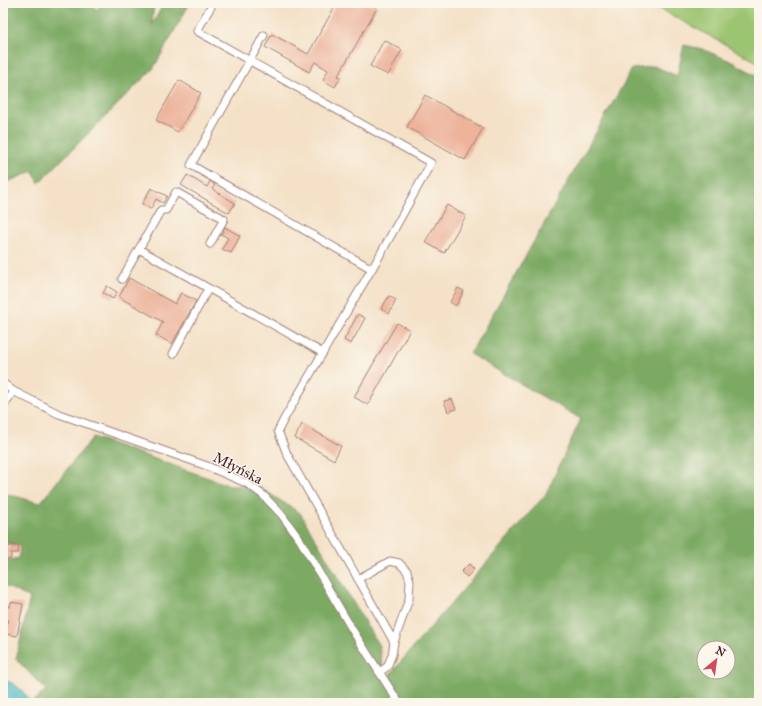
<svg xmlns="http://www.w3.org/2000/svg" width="762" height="706" font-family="'IM FELL Great Primer',serif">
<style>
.green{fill:#9cc571;stroke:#73724e}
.forest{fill:#7daa63;stroke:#646447;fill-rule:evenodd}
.water{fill:#4ab8c2;stroke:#4a6c76}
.building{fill:#edb39b}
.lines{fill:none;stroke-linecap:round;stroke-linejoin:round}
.street-casing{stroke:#9f8079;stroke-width:9}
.street{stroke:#fff;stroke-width:7}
.labels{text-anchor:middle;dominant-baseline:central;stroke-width:3;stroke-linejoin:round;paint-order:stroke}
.street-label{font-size:15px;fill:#4a1f2b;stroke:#fbf7ec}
</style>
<rect width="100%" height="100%" fill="#fbf7ec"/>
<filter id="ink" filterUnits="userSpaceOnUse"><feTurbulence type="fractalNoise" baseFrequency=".025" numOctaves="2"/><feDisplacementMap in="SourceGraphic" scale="8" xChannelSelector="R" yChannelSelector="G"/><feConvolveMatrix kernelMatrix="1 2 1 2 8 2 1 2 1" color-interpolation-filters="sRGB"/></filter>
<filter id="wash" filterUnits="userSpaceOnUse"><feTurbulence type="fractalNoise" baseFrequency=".012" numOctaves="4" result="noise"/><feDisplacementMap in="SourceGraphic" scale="16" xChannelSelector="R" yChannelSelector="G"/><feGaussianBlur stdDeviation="0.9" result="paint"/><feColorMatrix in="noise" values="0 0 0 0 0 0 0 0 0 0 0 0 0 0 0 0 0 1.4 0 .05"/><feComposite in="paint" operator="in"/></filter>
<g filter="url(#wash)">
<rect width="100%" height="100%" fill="#f4e1c7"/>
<polygon class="green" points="649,3 759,3 759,63 664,11"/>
<g class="forest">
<polygon points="3,3 91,3 97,10 102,3 154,3 152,25 164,3 190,3 153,69 39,183 33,171 3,184"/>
<path d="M684,45L702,49L735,63L759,77V188L754,197L759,212V703H32L46,690L16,659L30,598L3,585V561L19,558L20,545L3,543V493L40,503L93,437L231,486L254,484L300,513L379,646L385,680L546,494L581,419L470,354L632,69L654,66L677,76ZM704,648H728V672H704Z"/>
</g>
<path class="water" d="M3,680C17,683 24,692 32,703H3Z"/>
<g id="blocks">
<g class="building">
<polygon points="337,3 368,3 377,8 338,76 341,77 335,87 323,80 328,70 315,62 309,72 265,47 272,34 308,54"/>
<polygon points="384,40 402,50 388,75 370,66"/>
<polygon points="179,80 201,93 178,132 156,120"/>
<polygon points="425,95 483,128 465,160 407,127"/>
<polygon points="187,175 207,187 210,181 215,185 212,189 235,203 229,213 181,185"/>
<polygon points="151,188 167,196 163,203 156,199 151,209 142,204"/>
<polygon points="447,205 466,216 444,253 425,242"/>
<polygon points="225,227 240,236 231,253 222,249 228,238 221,234"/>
<polygon points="129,278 175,304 181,293 196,301 172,344 156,335 163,322 119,297"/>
<polygon points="107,286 117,292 113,299 103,293"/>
<polygon points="458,288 464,291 456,306 450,302"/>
<polygon points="389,296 396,300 389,314 381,309"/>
<polygon points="358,314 365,318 351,344 344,340"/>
<polygon points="397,323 410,330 368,405 354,397"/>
<polygon points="452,399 456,409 448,412 444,401"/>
<polygon points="302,424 341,446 334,460 295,438"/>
<polygon points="10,545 19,545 18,553 11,553 11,559 3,559 3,547 10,547"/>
<polygon points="469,564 474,569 467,577 461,572"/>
<polygon points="11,602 23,604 17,636 5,634 8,619 3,619 3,618 5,606 10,607"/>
</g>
</g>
</g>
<g filter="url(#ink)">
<use href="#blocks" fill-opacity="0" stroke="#9f8079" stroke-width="1"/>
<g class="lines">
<defs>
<g id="street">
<polyline points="213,3 197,31 431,163 380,255 284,419 278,431 287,454 394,642 392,655 387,667 379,672"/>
<polyline points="264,35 191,165 372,269"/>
<polyline points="139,249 323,353"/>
<polyline points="122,279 161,210 166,210 176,192 224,219 210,244"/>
<polyline points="173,354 208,289"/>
<polyline points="3,383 13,391 59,414 207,466 246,483 263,495 281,514 300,540 353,631 399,703"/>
<polyline points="3,407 13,391"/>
<polyline points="358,579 390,561 399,563 407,571 410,581 409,599 394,642"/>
</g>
</defs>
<use href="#street" class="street-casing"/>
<use href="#street" class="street"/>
</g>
</g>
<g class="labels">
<g class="street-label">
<text transform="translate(238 468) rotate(27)">Młyńska</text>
</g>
</g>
<rect width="762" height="706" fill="none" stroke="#fbf7ec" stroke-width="16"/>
<g transform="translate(716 660) rotate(29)"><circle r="19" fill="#fbf7ec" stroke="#b4a19f"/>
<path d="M0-3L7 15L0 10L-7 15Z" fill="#d1495b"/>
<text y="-6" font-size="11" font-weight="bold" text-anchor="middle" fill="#4a1f2b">N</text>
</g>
</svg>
